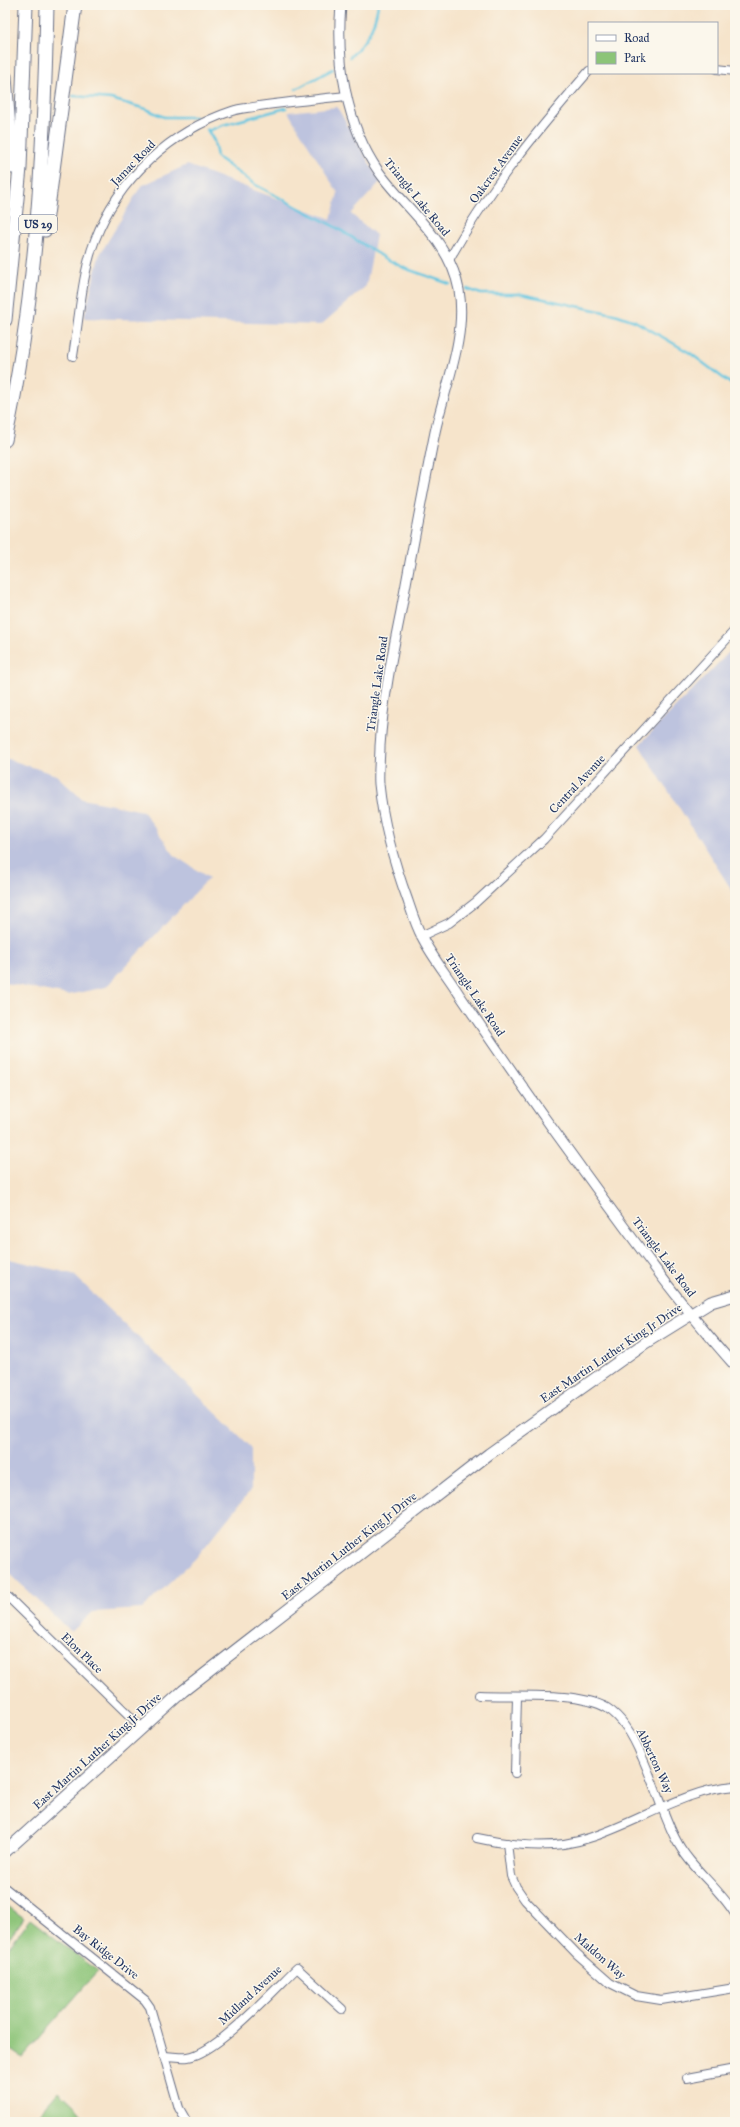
<svg xmlns="http://www.w3.org/2000/svg" width="740" height="2127" font-family="'IM FELL Great Primer',serif">
<style>
.industrial{fill:#bdc3de}
.green{fill:#8cc478;stroke:#547a6b}
.lines{fill:none;stroke-linecap:round;stroke-linejoin:round}
.stream{stroke:#63c6e1;stroke-width:2.5}
.minor-casing{stroke:#686e84;stroke-width:10}
.tertiary-casing{stroke:#686e84;stroke-width:11}
.secondary-casing{stroke:#686e84;stroke-width:13}
.trunk-casing{stroke:#686e84;stroke-width:15}
.minor{stroke:#fff;stroke-width:8}
.tertiary{stroke:#fff;stroke-width:9}
.secondary{stroke:#fff;stroke-width:11}
.trunk{stroke:#fff;stroke-width:13}
.labels{text-anchor:middle;dominant-baseline:central;stroke-width:3;stroke-linejoin:round;paint-order:stroke}
.shield{fill:#fbf7ec;stroke:#5e6b89;stroke-width:1}
.shield-label{font-size:11px;font-weight:bold;fill:#1b2f5e}
.street-label{font-size:12px;fill:#1b2f5e;stroke:#fbf7ec}
</style>
<rect width="100%" height="100%" fill="#fbf7ec"/>
<filter id="ink" filterUnits="userSpaceOnUse"><feTurbulence type="fractalNoise" baseFrequency=".025" numOctaves="2"/><feDisplacementMap in="SourceGraphic" scale="8" xChannelSelector="R" yChannelSelector="G"/><feConvolveMatrix kernelMatrix="1 2 1 2 8 2 1 2 1" color-interpolation-filters="sRGB"/></filter>
<filter id="wash" filterUnits="userSpaceOnUse"><feTurbulence type="fractalNoise" baseFrequency=".012" numOctaves="4" result="noise"/><feDisplacementMap in="SourceGraphic" scale="16" xChannelSelector="R" yChannelSelector="G"/><feGaussianBlur stdDeviation="0.9" result="paint"/><feColorMatrix in="noise" values="0 0 0 0 0 0 0 0 0 0 0 0 0 0 0 0 0 1.4 0 .05"/><feComposite in="paint" operator="in"/></filter>
<g filter="url(#wash)">
<rect width="100%" height="100%" fill="#f6e4cb"/>
<g class="industrial">
<polygon points="337,107 380,182 351,214 376,235 366,286 321,325 84,318 99,256 141,186 187,165 331,219 338,193 288,112"/>
<polygon points="735,646 735,895 639,745"/>
<polygon points="5,758 56,775 82,799 143,811 175,856 209,878 106,987 68,995 5,983"/>
<polygon points="5,1258 73,1274 251,1447 251,1490 195,1559 142,1609 93,1612 71,1632 5,1569"/>
</g>
<g class="green">
<polygon points="5,1904 24,1918 5,1944"/>
<polygon points="30,1919 98,1971 22,2058 5,2046 5,1952"/>
<polygon points="59,2091 77,2108 88,2122 32,2122"/>
</g>
<g class="lines">
<g class="stream">
<path d="M350,57C367,40 374,29 378,5"/>
<polyline points="296,89 333,69"/>
<polyline points="73,96 111,99 146,109 164,117 195,117"/>
<polyline points="207,129 214,141 217,157 254,184 337,228 385,258 404,268 450,284"/>
<polyline points="208,131 223,125 286,108"/>
<polyline points="467,289 481,294 521,294 618,315 635,321 690,353 735,387"/>
</g>
</g>
</g>
<g filter="url(#ink)">
<g class="lines">
<defs>
<g id="minor">
<polyline points="717,69 735,71"/>
<path d="M449,260C487,191 538,130 589,71"/>
<path d="M73,356C79,320 82,273 95,240C118,179 171,131 232,111C241,108 251,108 259,106C288,102 318,99 347,96"/>
<polyline points="421,936 449,923 476,902 544,839 735,630"/>
<polyline points="5,1594 142,1728"/>
<path d="M479,1695C513,1697 579,1691 607,1708C623,1718 635,1740 642,1757C654,1783 662,1812 675,1838C690,1868 718,1886 735,1914"/>
<polyline points="515,1773 517,1697"/>
<path d="M477,1838C513,1846 554,1850 589,1838C638,1823 683,1790 735,1786"/>
<polyline points="507,1843 511,1876 516,1887 525,1900 577,1954 610,1983 636,1996 661,2000 735,1988"/>
<polyline points="5,1888 145,2000 150,2007 179,2108 187,2122"/>
<path d="M164,2056C171,2056 181,2058 188,2057C217,2053 275,1989 297,1968L342,2009"/>
<polyline points="687,2078 735,2069"/>
</g>
<path id="tertiary" d="M341,5C336,61 346,125 379,172C407,211 450,240 459,290C467,337 445,386 435,432C423,491 412,551 401,611C392,655 383,700 380,746C380,758 378,771 379,784C383,824 394,863 408,901C412,913 416,926 422,937C432,957 447,975 459,994C489,1038 519,1082 550,1125C610,1207 668,1291 735,1366"/>
<polyline id="secondary" points="5,1852 183,1691 489,1454 645,1343 711,1302 735,1295"/>
<g id="trunk">
<polyline points="5,77 12,167"/>
<polyline points="45,230 75,5"/>
<polyline points="5,320 20,168 26,5"/>
<path d="M5,440C37,296 44,151 47,5"/>
</g>
</defs>
<use href="#minor" class="minor-casing"/>
<use href="#tertiary" class="tertiary-casing"/>
<use href="#secondary" class="secondary-casing"/>
<use href="#trunk" class="trunk-casing"/>
<use href="#minor" class="minor"/>
<use href="#tertiary" class="tertiary"/>
<use href="#secondary" class="secondary"/>
<use href="#trunk" class="trunk"/>
</g>
</g>
<g class="labels">
<rect class="shield" x="19" y="215" width="38" height="18" rx="3"/>
<g class="shield-label">
<text x="38" y="224">US 29</text>
</g>
<g class="street-label">
<text transform="translate(133 163) rotate(-46)">Jamac Road</text>
<text transform="translate(496 169) rotate(-54)">Oakcrest Avenue</text>
<text transform="translate(417 197) rotate(51)">Triangle Lake Road</text>
<text transform="translate(377 684) rotate(-82)">Triangle Lake Road</text>
<text transform="translate(577 784) rotate(-47)">Central Avenue</text>
<text transform="translate(475 995) rotate(56)">Triangle Lake Road</text>
<text transform="translate(664 1257) rotate(53)">Triangle Lake Road</text>
<text transform="translate(611 1353) rotate(-34)">East Martin Luther King Jr Drive</text>
<text transform="translate(349 1546) rotate(-38)">East Martin Luther King Jr Drive</text>
<text transform="translate(82 1653) rotate(44)">Elon Place</text>
<text transform="translate(97 1751) rotate(-42)">East Martin Luther King Jr Drive</text>
<text transform="translate(655 1761) rotate(65)">Abberton Way</text>
<text transform="translate(106 1952) rotate(38)">Bay Ridge Drive</text>
<text transform="translate(600 1956) rotate(41)">Maldon Way</text>
<text transform="translate(250 1995) rotate(-43)">Midland Avenue</text>
</g>
</g>
<rect width="740" height="2127" fill="none" stroke="#fbf7ec" stroke-width="20"/>
<rect x="588" y="22" width="130" height="52" fill="#fbf7ec" stroke="#a1a7b3"/>
<rect x="596" y="35" width="20" height="6" fill="#ffffff" stroke="#a1a7b3"/>
<text x="624" y="42" font-size="12" fill="#1b2f5e">Road</text>
<rect x="596" y="52" width="20" height="12" fill="#8cc478" stroke="#a1a7b3"/>
<text x="624" y="62" font-size="12" fill="#1b2f5e">Park</text>
</svg>
